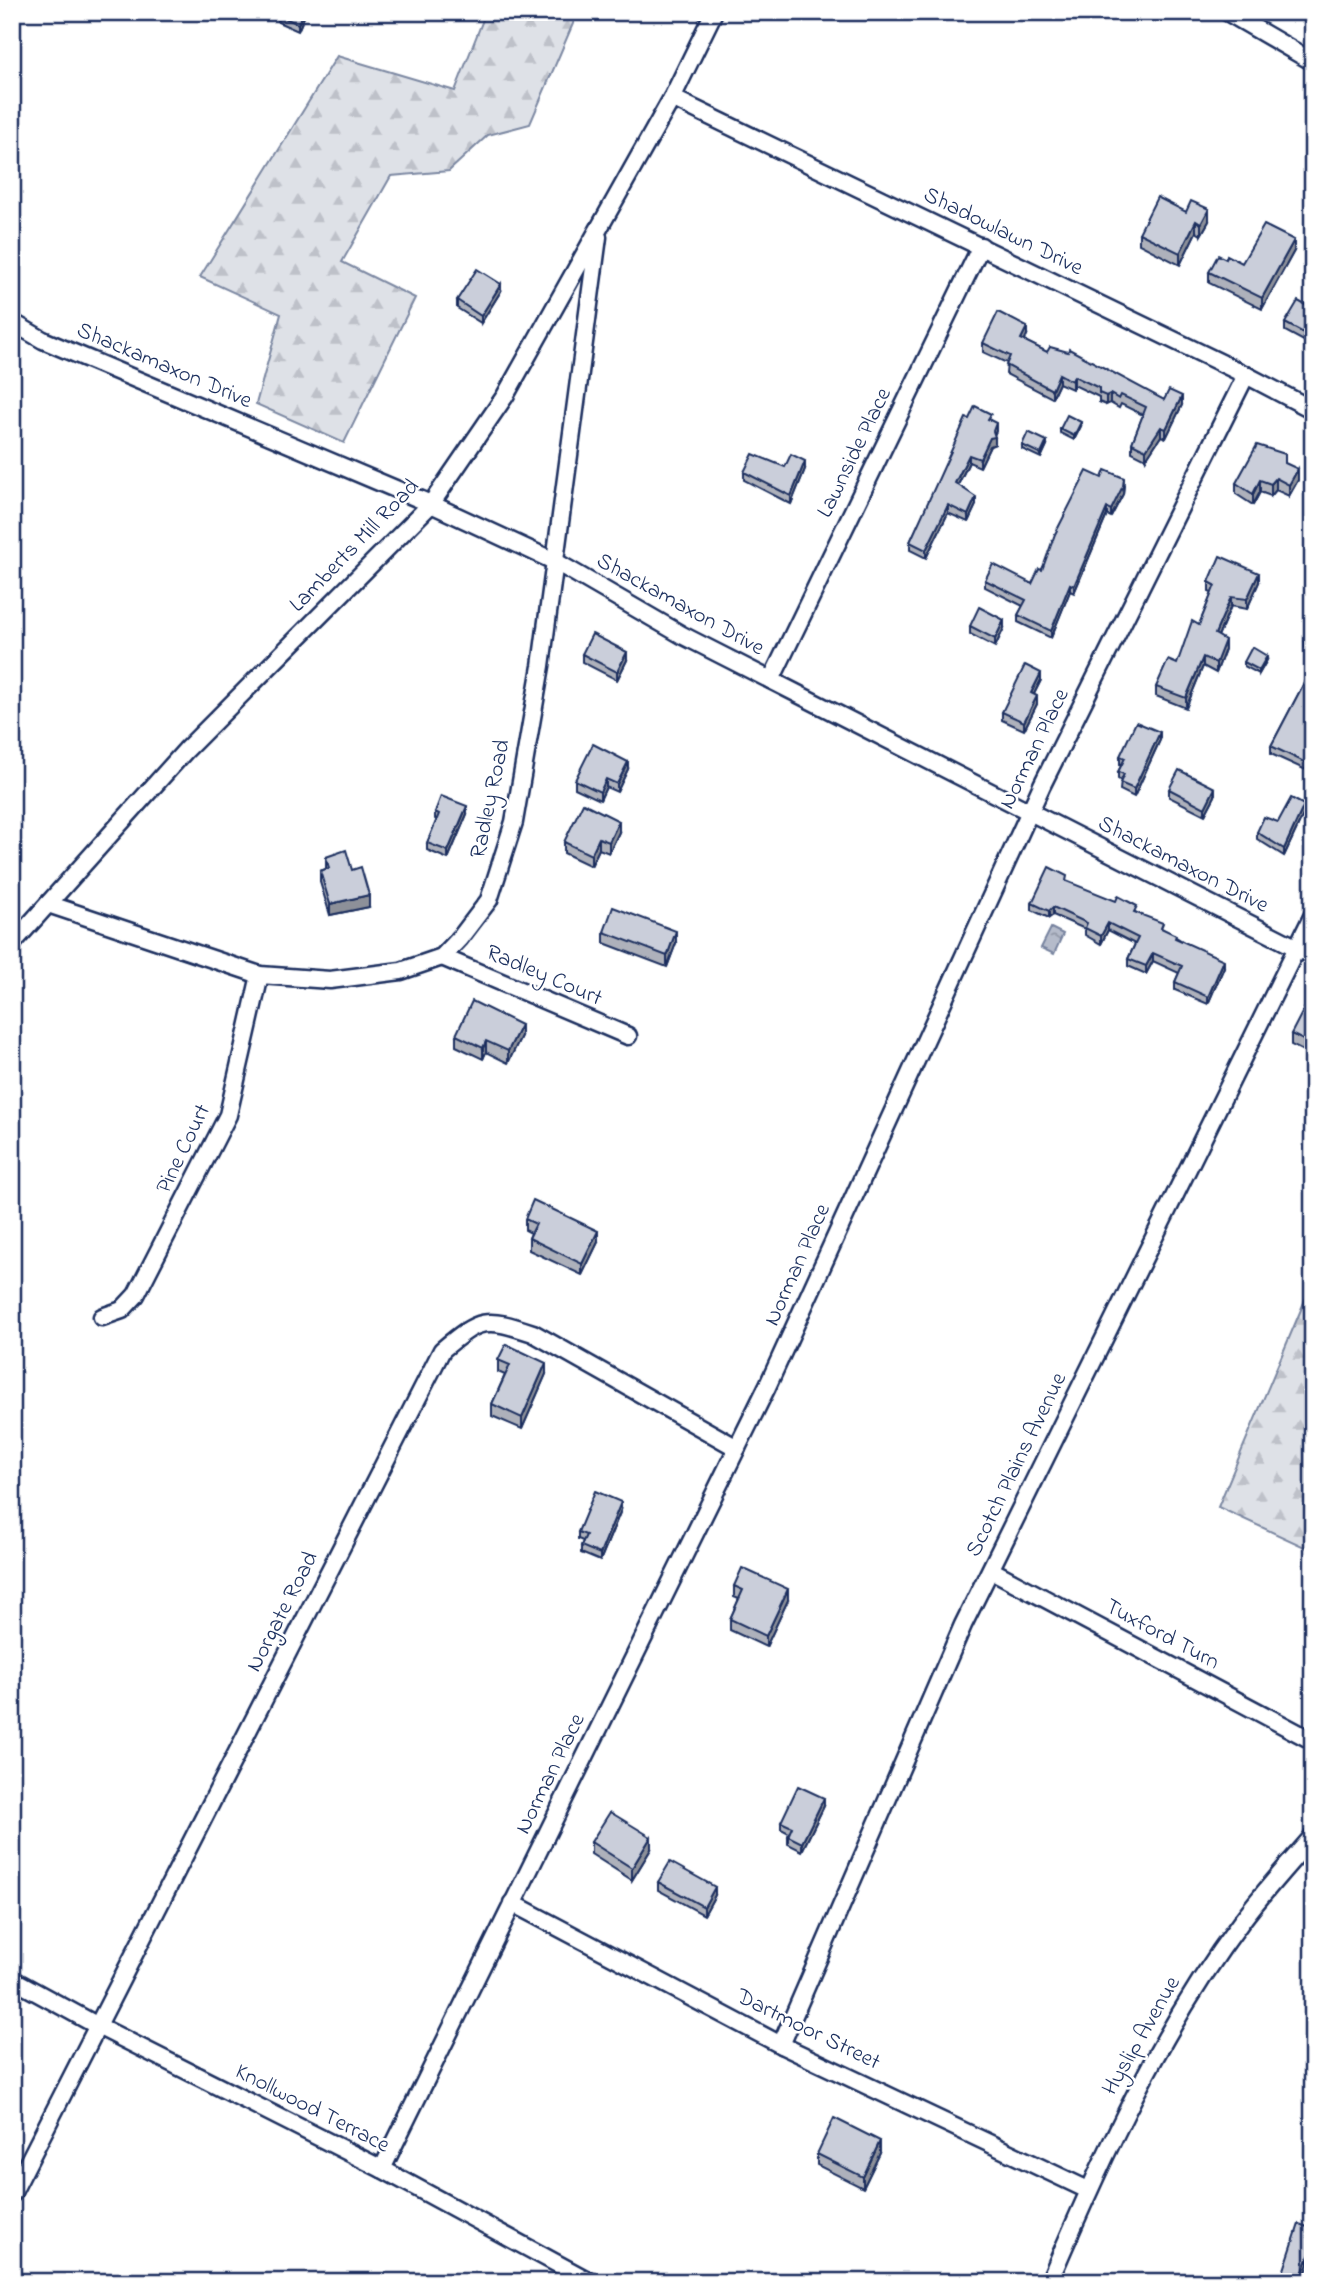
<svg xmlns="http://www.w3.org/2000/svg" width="1325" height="2294" font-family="'Indie Flower',sans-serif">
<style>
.forest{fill:url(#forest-firs);stroke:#7c88a2;stroke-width:2}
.water{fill:url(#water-ripples);stroke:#77839f;stroke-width:2}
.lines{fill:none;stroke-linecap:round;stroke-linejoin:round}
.minor-casing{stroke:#1b2f5e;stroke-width:21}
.minor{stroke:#fff;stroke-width:16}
.wall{fill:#aeb1bb;stroke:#1b2f5e;stroke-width:2}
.shaded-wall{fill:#8d9099;stroke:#1b2f5e;stroke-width:2}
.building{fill:#caceda;stroke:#1b2f5e;stroke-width:2}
.labels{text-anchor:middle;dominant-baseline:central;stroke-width:5;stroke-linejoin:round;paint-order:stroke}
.street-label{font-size:23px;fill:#1b2f5e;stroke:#fff}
</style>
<defs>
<pattern id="forest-firs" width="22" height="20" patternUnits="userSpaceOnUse" patternTransform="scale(1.75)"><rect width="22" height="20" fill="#dee1e7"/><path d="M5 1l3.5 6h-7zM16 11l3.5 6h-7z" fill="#bec1c9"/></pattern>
<pattern id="water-ripples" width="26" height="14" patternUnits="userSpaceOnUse" patternTransform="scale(1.75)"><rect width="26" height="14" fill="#b5bbca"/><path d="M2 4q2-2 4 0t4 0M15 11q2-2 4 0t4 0" fill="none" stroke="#9298a7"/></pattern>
</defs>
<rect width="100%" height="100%" fill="#fff"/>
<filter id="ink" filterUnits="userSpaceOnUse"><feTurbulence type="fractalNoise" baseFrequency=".0143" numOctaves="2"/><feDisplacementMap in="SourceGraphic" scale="14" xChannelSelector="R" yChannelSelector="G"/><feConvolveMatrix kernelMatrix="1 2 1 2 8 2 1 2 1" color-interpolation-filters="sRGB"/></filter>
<g filter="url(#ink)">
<g class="forest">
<polygon points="486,12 578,12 530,124 488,135 449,171 391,176 342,262 415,298 344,443 256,404 281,314 200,277 337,56 455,91"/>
<polygon points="1313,1281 1313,1551 1218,1507"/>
</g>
<polygon class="water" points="1051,928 1063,934 1054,954 1041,948"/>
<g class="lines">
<defs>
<g id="minor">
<polyline points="1227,12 1313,62"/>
<polyline points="672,98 1246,375 1313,410"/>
<polyline points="12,322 43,340 431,504 556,562 682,635 1313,956"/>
<polyline points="771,680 981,246"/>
<polyline points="48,904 260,975 330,980 401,971 442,957 460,938 489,900 514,822 541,666 598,237"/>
<polyline points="12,944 186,750 431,504 505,396 672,98 714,12"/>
<polyline points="442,957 628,1036"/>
<polyline points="102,1317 122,1310 136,1295 228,1115 260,975"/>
<polyline points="991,1570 1313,1741"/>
<polyline points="512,1903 781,2045 1088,2190"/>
<polyline points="12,1979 98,2026 382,2169 591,2282"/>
<polyline points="781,2045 963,1625 1313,915"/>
<polyline points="382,2169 767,1387 1042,785 1246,375"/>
<path d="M12,2194L442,1350C480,1318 485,1317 533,1333L737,1448"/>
<path d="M1049,2282C1103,2156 1159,2032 1241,1922C1263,1892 1289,1864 1313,1836"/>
</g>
</defs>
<use href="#minor" class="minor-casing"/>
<use href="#minor" class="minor"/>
</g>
<g class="wall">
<polygon points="306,12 298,31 278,22 278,15"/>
<polygon points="1186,212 1209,221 1201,235 1196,232 1180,265 1139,244 1139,233"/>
<polygon points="1294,251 1262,309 1209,283 1209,272 1226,259 1242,263"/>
<polygon points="501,291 481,323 457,308 457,300"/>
<polygon points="1313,309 1313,346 1285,331 1285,323"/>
<polygon points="1027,335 1024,341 1047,352 1164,400 1182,405 1166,438 1161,436 1146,459 1132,452 1132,443 1143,415 1121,404 1119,408 1110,403 1106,405 1099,402 1099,397 1074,385 1072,389 1059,383 1052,398 1006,374 1007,363 983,352 983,343"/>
<polygon points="969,419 991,421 996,431 994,435 995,444 990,446 980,467 969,462 958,485 976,505 968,522 948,513 926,558 910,550 910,542"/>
<polygon points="1081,426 1074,440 1060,433 1060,429"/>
<polygon points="1022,445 1047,445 1041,458 1022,449"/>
<polygon points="1285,463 1298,480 1289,496 1276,490 1271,496 1260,492 1253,505 1236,494 1236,483"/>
<polygon points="805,469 791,504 744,480 744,472"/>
<polygon points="1102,478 1124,486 1123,494 1111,517 1107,515 1074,593 1070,591 1051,638 1018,622 1018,615 1023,606 985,587 985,580 1032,584"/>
<polygon points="1209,582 1259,582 1247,609 1231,606 1218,636 1225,649 1216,673 1203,666 1186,708 1156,696 1156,687 1177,664 1199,625 1212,593 1209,592"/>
<polygon points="1313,625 1313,652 1305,648 1305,641"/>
<polygon points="970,626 1004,628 995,647 970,634"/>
<polygon points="582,654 627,660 617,680 582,662"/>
<polygon points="1267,660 1259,674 1244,666 1244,662"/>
<polygon points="1313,666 1306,770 1271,754 1271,746"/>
<polygon points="1041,680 1034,694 1037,704 1024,730 1002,720 1002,712"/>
<polygon points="1160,740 1134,797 1120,790 1121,781 1118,779 1118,772 1122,764 1120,764 1120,756"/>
<polygon points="628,769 617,792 606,787 600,800 575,788 575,780"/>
<polygon points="1169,789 1215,796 1205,815 1169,797"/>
<polygon points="435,812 467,814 448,859 427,850 427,843 437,820 435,819"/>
<polygon points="1304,813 1284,856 1257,839 1257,832"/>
<polygon points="619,832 609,853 599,849 591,866 564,853 564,842"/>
<polygon points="326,857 352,870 369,907 330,915 320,882 320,871 326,869"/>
<polygon points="1067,882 1137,913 1224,967 1208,1004 1175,990 1175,982 1179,973 1153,961 1146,974 1128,966 1128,959 1135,944 1108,930 1101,944 1085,935 1085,929 1053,915 1049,918 1032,910 1032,903"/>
<polygon points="604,932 676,943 667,967 604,943"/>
<polygon points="1313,1006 1313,1056 1291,1045 1291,1034"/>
<polygon points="456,1035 521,1036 508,1063 486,1052 483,1059 456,1046"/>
<polygon points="525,1219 598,1242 582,1275 529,1250 529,1238 531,1233 525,1230"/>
<polygon points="498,1360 546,1374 522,1429 492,1416 492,1404 505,1375 498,1372"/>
<polygon points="621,1510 600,1561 581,1553 581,1546 583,1541 578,1539 578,1532"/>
<polygon points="734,1586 788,1600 766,1647 730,1630 730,1619 739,1599 734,1597"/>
<polygon points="824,1806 802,1851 788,1844 788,1836 789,1833 781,1829 781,1822"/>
<polygon points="591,1842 651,1849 632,1880 591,1854"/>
<polygon points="658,1882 715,1895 704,1915 658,1890"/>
<polygon points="880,2153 863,2188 817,2165 817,2154"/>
<polygon points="1313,2229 1313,2265 1309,2264 1302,2282 1282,2282 1282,2276"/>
</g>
<g class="shaded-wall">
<polygon points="303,12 306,12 298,31 298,24"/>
<polygon points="1209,209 1209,221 1201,235 1201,224"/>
<polygon points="1196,221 1196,232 1180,265 1180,253"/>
<polygon points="1294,240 1294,251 1262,309 1262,298"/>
<polygon points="501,284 501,291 481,323 481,316"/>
<polygon points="1027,327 1027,335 1021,348 1021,339"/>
<polygon points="1059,374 1059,383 1052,398 1052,390"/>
<polygon points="1074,376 1074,385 1072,389 1072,381"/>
<polygon points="1110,394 1110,403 1106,405 1106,396"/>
<polygon points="1182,396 1182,405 1166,438 1166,429"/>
<polygon points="1081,422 1081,426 1074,440 1074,436"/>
<polygon points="996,423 996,431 993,437 995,437 995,444 990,446 980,467 980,459"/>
<polygon points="1161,427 1161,436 1146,459 1146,450"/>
<polygon points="1047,441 1047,445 1041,458 1041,454"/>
<polygon points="969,455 969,462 955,491 955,483"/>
<polygon points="805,461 805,469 791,504 791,496"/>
<polygon points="1298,469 1298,480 1289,496 1289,485"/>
<polygon points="1124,478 1123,494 1111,517 1111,510"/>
<polygon points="1276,478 1276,490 1271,496 1271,484"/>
<polygon points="1260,480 1260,492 1253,505 1253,494"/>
<polygon points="976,497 976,505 968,522 968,515"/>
<polygon points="948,505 948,513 926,558 926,550"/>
<polygon points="1107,508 1107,515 1074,593 1074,586"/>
<polygon points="1259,573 1259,582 1247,609 1247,599"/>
<polygon points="1070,584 1070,591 1051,638 1051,631"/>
<polygon points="1231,597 1231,606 1215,643 1215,634"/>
<polygon points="1004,620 1004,628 995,647 995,639"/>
<polygon points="1225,640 1225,649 1216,673 1216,663"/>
<polygon points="627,652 627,660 617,680 617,672"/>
<polygon points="1267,656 1267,660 1259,674 1259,670"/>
<polygon points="1203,657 1203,666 1186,708 1186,698"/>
<polygon points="1041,673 1041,680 1031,700 1031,693"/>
<polygon points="1037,696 1037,704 1024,730 1024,722"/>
<polygon points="1160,732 1160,740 1134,797 1134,789"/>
<polygon points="1313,746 1313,754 1306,770 1306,763"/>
<polygon points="628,762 628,769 617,792 617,784"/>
<polygon points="606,779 606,787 600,800 600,792"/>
<polygon points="1215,788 1215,796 1205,815 1205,808"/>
<polygon points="1304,805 1304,813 1284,856 1284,849"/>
<polygon points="467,806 467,814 448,859 448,851"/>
<polygon points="619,821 619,832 609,853 609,842"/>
<polygon points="599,838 599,849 591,866 591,855"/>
<polygon points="369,895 369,907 330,915 330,904"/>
<polygon points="1053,907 1053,915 1049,918 1049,911"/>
<polygon points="1108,923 1108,930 1101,944 1101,936"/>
<polygon points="676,931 676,943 667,967 667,956"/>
<polygon points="1153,953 1153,961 1146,974 1146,966"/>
<polygon points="1224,960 1224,967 1208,1004 1208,997"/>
<polygon points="521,1025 521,1036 508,1063 508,1051"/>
<polygon points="486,1041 486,1052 483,1059 483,1048"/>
<polygon points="598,1231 598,1242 582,1275 582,1264"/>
<polygon points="546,1363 546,1374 522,1429 522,1418"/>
<polygon points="621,1502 621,1510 600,1561 600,1554"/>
<polygon points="788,1589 788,1600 766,1647 766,1636"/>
<polygon points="824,1798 824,1806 802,1851 802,1843"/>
<polygon points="651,1837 651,1849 632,1880 632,1868"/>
<polygon points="715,1887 715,1895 704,1915 704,1907"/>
<polygon points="880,2141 880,2153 863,2188 863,2177"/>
<polygon points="1309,2256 1309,2264 1302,2282 1299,2282"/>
</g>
<g class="building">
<polygon points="279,12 303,12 298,24 278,15"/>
<polygon points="1157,197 1186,212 1191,201 1209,209 1201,224 1196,221 1180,253 1139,233"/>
<polygon points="1264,225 1294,240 1262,298 1209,272 1218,255 1226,259 1227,255 1242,263"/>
<polygon points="477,269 501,284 481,316 457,300"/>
<polygon points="1298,301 1313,309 1313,338 1285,323"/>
<polygon points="998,312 1027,327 1021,339 1047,352 1050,347 1068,352 1069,349 1164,400 1169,390 1182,396 1166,429 1161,427 1146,450 1132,443 1146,407 1121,395 1119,399 1110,394 1106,396 1099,393 1099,388 1074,376 1072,381 1059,374 1052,390 1006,365 1010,356 983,343"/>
<polygon points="975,406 991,414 988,419 996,423 993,431 995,437 990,438 980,459 969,455 955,483 976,497 968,515 948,505 926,550 910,542 966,418 969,419"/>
<polygon points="1067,415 1081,422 1074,436 1060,429"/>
<polygon points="1028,432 1047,441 1041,454 1022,445"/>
<polygon points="1257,445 1285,454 1285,463 1298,469 1289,485 1276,478 1271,484 1260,480 1253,494 1236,483"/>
<polygon points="753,454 785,467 791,454 805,461 791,496 744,472"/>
<polygon points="1105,470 1124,478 1123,486 1111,510 1107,508 1074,586 1070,584 1051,631 1018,615 1026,600 985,580 993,564 1032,584 1039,569 1042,570 1055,534 1087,471 1102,478"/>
<polygon points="1220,556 1259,573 1247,599 1231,597 1215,634 1225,640 1216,663 1203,657 1186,698 1156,687 1168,660 1177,664 1192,621 1199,625 1215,585 1209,582"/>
<polygon points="979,607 1004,620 995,639 970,626"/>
<polygon points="1313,625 1313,645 1305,641"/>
<polygon points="592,634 627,652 617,672 582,654"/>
<polygon points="1252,647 1267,656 1259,670 1244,662"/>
<polygon points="1025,665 1041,673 1031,693 1037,696 1024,722 1002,712"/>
<polygon points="1313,666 1313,746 1306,763 1271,746"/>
<polygon points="1136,722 1160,732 1134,789 1120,783 1124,774 1118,772 1125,758 1120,756"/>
<polygon points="593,744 628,762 617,784 606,779 600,792 575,780"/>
<polygon points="1179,770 1215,788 1205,808 1169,789"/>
<polygon points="441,796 467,806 448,851 427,843 439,814 435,812"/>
<polygon points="1291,798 1304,805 1284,849 1257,832 1264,817 1278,822"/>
<polygon points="583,803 619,821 609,842 599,838 591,855 564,842"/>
<polygon points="346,850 352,870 361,867 369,895 330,904 320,871 329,868 326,857"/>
<polygon points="1049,867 1067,876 1066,881 1116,901 1118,896 1137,906 1134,912 1163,923 1161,928 1176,935 1175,938 1224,960 1208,997 1175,982 1182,966 1153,953 1146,966 1128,959 1138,938 1108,923 1101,936 1085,928 1087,923 1053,907 1049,911 1032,903"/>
<polygon points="613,907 676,931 667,956 604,932"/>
<polygon points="472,1001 521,1025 508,1051 486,1041 483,1048 456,1035"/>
<polygon points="1307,1003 1313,1006 1313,1045 1291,1034"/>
<polygon points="533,1200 598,1231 582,1264 529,1238 536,1224 525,1219"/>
<polygon points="506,1344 546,1363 522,1418 492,1404 510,1365 498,1360"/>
<polygon points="595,1491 621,1502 600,1554 581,1546 586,1535 578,1532"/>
<polygon points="742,1568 788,1589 766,1636 730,1619 743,1590 734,1586"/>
<polygon points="798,1786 824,1798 802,1843 788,1836 792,1827 781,1822"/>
<polygon points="610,1812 651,1837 632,1868 591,1842"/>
<polygon points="670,1862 715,1887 704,1907 658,1882"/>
<polygon points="834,2118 880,2141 863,2177 817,2154"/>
<polygon points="1299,2224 1313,2229 1313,2258 1309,2256 1299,2282 1298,2282 1282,2276"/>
</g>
</g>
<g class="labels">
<g class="street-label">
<text transform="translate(1003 232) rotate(26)">Shadowlawn Drive</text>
<text transform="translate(164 366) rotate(23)">Shackamaxon Drive</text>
<text transform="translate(855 453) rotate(-64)">Lawnside Place</text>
<text transform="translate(355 546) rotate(-46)">Lamberts Mill Road</text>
<text transform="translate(680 605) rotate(29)">Shackamaxon Drive</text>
<text transform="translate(1035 749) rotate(-64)">Norman Place</text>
<text transform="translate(491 799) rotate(-78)">Radley Road</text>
<text transform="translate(1183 865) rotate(27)">Shackamaxon Drive</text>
<text transform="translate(544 976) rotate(23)">Radley Court</text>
<text transform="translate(184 1149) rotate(-64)">Pine Court</text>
<text transform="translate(798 1265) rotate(-66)">Norman Place</text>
<text transform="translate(1017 1465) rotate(-64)">Scotch Plains Avenue</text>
<text transform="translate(283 1612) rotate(-63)">Norgate Road</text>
<text transform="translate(1162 1635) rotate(28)">Tuxford Turn</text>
<text transform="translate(551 1774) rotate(-64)">Norman Place</text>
<text transform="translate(808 2030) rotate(26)">Dartmoor Street</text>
<text transform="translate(1142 2036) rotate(-60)">Hyslip Avenue</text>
<text transform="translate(312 2109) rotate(27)">Knollwood Terrace</text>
</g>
</g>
<rect width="1325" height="2294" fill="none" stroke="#fff" stroke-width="42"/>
<rect x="21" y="21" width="1283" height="2252" fill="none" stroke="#1b2f5e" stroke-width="2.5" filter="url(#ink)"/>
</svg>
